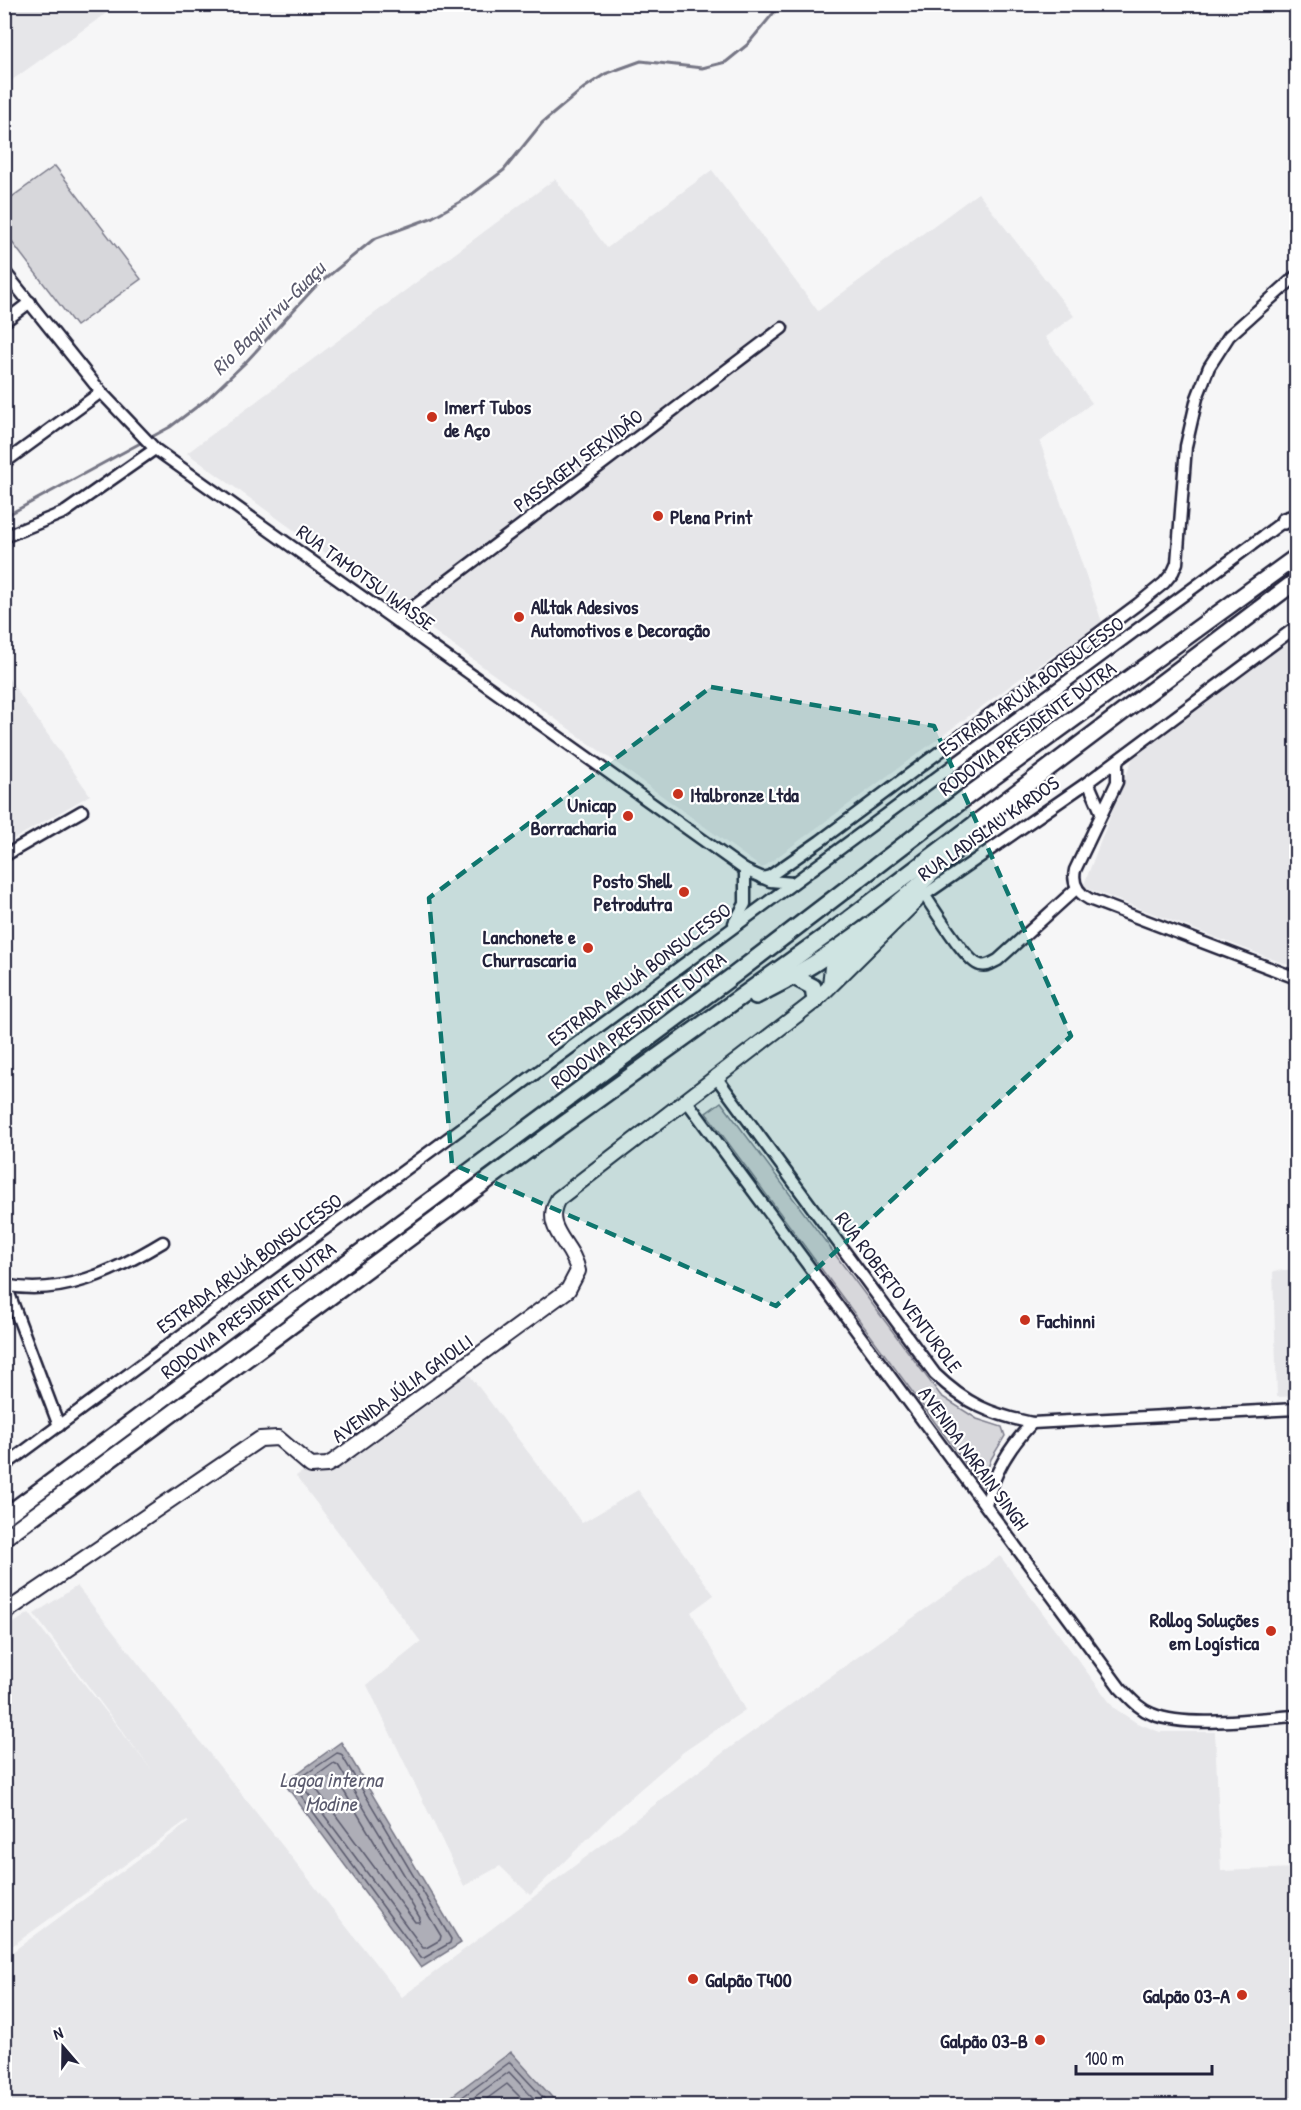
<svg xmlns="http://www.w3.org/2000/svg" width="1301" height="2110" font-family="'Patrick Hand',sans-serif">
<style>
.built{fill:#e6e6e9}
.green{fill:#d7d7db;stroke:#7c7c8b;stroke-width:1.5}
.water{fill:#aeaeb7;stroke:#767685;stroke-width:1.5}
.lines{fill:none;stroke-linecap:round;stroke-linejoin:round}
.shore{stroke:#5a5a6d;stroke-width:1.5}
.stream{stroke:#767685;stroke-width:3}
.minor-casing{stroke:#22223b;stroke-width:15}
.major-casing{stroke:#22223b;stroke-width:18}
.highway-casing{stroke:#22223b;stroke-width:20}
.minor{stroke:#fff;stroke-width:10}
.major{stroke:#fff;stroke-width:14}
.highway{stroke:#fff;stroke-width:15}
.marked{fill:#0f766e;fill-opacity:0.2;stroke:#0f766e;stroke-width:4.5;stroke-dasharray:12 8;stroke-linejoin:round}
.poi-dot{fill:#c8321e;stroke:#fff;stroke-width:2}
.labels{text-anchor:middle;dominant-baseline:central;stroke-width:4.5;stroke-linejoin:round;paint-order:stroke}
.poi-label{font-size:20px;font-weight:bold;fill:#22223b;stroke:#fff;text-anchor:start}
.street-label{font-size:20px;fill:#22223b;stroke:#fff}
.water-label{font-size:21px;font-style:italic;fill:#5a5a6d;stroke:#fff}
</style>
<rect width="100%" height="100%" fill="#f6f6f7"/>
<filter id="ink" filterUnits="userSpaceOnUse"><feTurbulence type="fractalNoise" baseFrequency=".0167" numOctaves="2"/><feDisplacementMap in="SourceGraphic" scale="12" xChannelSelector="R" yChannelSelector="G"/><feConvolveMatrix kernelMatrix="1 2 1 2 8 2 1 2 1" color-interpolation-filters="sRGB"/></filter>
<g filter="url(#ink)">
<g class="built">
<polygon points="5,4 118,4 118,5 5,85"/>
<polygon points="712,170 818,311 978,193 1074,316 1045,337 1092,403 1040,442 1102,622 1018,680 762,868 187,453 555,179 607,248"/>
<polygon points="1296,632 1296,968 1083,887 1135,752"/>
<polygon points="4,672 90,795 5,844 4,844"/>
<polygon points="1296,1269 1296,1396 1277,1397 1273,1271"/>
<polygon points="465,1369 582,1523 638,1490 714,1595 691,1612 745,1710 682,1753 622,1805 530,1895 500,1866 464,1886 367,1685 421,1642 296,1476 308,1468 325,1468"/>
<polygon points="1000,1556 1114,1708 1137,1723 1160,1732 1215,1732 1221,1871 1296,1868 1296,2105 5,2105 4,1958 189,1822 187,1820 5,1951 5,1629 29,1613 153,1772 34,1614 77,1586 402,1997 724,1752"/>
</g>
<g class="green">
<polygon points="55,166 141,279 76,326 5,233 5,202"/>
<polygon points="721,1102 941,1396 977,1419 1002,1427 1005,1436 991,1459 982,1486 706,1113"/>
</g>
<g class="water">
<polygon points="341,1742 461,1943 421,1968 284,1783"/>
<polygon points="511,2052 559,2105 440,2105"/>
</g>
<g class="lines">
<g class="shore">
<polygon points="337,1753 341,1754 451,1939 450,1943 424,1958 421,1958 294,1786 294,1782"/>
<polygon points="334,1763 338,1765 441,1936 440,1940 426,1948 423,1948 304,1788 305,1784"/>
<polygon points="332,1776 336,1778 420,1918 419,1922 415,1922 317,1790 318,1786"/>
<polyline points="450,2106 510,2062 551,2106"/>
<polyline points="462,2106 509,2072 541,2106"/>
<polyline points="477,2106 507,2084 529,2106"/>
</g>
<polyline class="stream" points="4,517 170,427 207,399 245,363 315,287 374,239 431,218 467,198 504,170 542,123 584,88 605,74 641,61 702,68 726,62 747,45 781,4"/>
<defs>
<g id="minor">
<polyline points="4,271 101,392 155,449 745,870 770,881 793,883"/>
<polyline points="4,322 30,302"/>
<polyline points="4,463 101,392"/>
<polyline points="4,537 65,512 155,449"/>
<polyline points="396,620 782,328"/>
<path d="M1117,761V782L1075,870C1072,883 1078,893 1089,899L1296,978"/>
<polyline points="1088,782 1101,812"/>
<polyline points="4,856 82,811"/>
<polyline points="762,878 770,876 820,841 1138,604 1164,583 1173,572 1177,563 1186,446 1197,398 1209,367 1229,336 1296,276"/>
<path d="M925,896C935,910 966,962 980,965C987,967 992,963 998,960L1077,888"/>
<polyline points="916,901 1088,782 1296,627"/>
<polyline points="734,923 745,904 745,870"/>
<path d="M716,1077L935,1374C966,1404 990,1414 1032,1423L1296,1409"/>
<path d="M686,1100L1120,1688C1130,1698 1139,1709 1152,1714C1188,1729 1257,1718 1296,1716"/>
<polyline points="5,1283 59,1426"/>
<path d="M4,1285C62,1297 115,1271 163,1242"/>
<polyline points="4,1466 1288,518"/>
<path d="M986,1505C995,1471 1008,1449 1032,1423"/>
</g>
<g id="major">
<polyline points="830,985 832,967 880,927"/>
<path d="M4,1613L260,1439L278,1438L311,1466L327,1465L334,1461L568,1290L578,1271C573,1243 541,1229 558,1199L815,1001L916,901"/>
</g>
<g id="highway">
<polyline points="1284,521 1296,517"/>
<polyline points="794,977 813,987 815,1001"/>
<path d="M756,996C833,958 905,903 964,842"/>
<polyline points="4,1517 734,975 969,795 1296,557"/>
<polyline points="4,1538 550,1134 849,919 1296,581"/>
</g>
</defs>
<use href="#minor" class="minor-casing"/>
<use href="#major" class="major-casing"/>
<use href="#highway" class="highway-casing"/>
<use href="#minor" class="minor"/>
<use href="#major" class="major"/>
<use href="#highway" class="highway"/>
</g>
</g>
<path class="marked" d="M711,687L934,726L1071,1036L776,1306L452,1164L429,898Z"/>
<g class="poi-dot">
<circle cx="432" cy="417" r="6"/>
<circle cx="658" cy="516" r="6"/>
<circle cx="519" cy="617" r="6"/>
<circle cx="678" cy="794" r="6"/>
<circle cx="628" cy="816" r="6"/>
<circle cx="684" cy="892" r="6"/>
<circle cx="588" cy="948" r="6"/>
<circle cx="1025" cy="1320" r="6"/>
<circle cx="1271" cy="1631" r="6"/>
<circle cx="693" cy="1979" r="6"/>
<circle cx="1242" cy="1995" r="6"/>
<circle cx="1040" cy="2040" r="6"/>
</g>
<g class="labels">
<g class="poi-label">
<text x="444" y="406">Imerf Tubos<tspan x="444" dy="23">de Aço</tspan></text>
<text x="670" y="516">Plena Print</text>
<text x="531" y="606">Alltak Adesivos<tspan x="531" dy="23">Automotivos e Decoração</tspan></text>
<text x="690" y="794">Italbronze Ltda</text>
<text x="616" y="804" text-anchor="end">Unicap<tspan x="616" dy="23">Borracharia</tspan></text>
<text x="672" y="880" text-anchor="end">Posto Shell<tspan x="672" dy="23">Petrodutra</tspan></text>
<text x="576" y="936" text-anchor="end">Lanchonete e<tspan x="576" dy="23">Churrascaria</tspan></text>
<text x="1037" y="1320">Fachinni</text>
<text x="1259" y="1619" text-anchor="end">Rollog Soluções<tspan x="1259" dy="23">em Logística</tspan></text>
<text x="705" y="1979">Galpão T400</text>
<text x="1230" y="1995" text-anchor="end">Galpão 03-A</text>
<text x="1028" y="2040" text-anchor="end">Galpão 03-B</text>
</g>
<g class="street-label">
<text transform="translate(578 460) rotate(-37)">PASSAGEM SERVIDÃO</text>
<text transform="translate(366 577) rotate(36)">RUA TAMOTSU IWASSE</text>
<text transform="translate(1031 686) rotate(-36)">ESTRADA ARUJÁ BONSUCESSO</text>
<text transform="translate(1027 728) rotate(-36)">RODOVIA PRESIDENTE DUTRA</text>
<text transform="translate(988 828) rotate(-35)">RUA LADISLAU KARDOS</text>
<text transform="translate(639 974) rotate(-37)">ESTRADA ARUJÁ BONSUCESSO</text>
<text transform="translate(638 1020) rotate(-37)">RODOVIA PRESIDENTE DUTRA</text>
<text transform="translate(249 1263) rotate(-36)">ESTRADA ARUJÁ BONSUCESSO</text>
<text transform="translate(899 1292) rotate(53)">RUA ROBERTO VENTUROLE</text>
<text transform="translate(248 1310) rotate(-37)">RODOVIA PRESIDENTE DUTRA</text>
<text transform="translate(402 1388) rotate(-36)">AVENIDA JÚLIA GAIOLLI</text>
<text transform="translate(974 1458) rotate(54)">AVENIDA NARAIN SINGH</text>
</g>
<g class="water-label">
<text transform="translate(268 318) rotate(-45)">Rio Baquirivu-Guaçu</text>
<text x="331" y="1779">Lagoa interna<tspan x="331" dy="24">Modine</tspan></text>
</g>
</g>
<rect width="1301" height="2110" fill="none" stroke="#fff" stroke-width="24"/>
<rect x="12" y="12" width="1277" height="2086" fill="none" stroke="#22223b" stroke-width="2" filter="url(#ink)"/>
<g transform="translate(63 2047) rotate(340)" stroke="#ffffff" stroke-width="4.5" paint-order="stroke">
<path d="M0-4.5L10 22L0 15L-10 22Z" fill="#22223b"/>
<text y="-9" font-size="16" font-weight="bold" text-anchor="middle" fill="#22223b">N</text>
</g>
<path d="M1076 2065v9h136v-9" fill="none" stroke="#22223b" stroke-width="3"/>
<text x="1085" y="2065" font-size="18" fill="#22223b" stroke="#ffffff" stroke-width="4.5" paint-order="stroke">100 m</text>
</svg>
